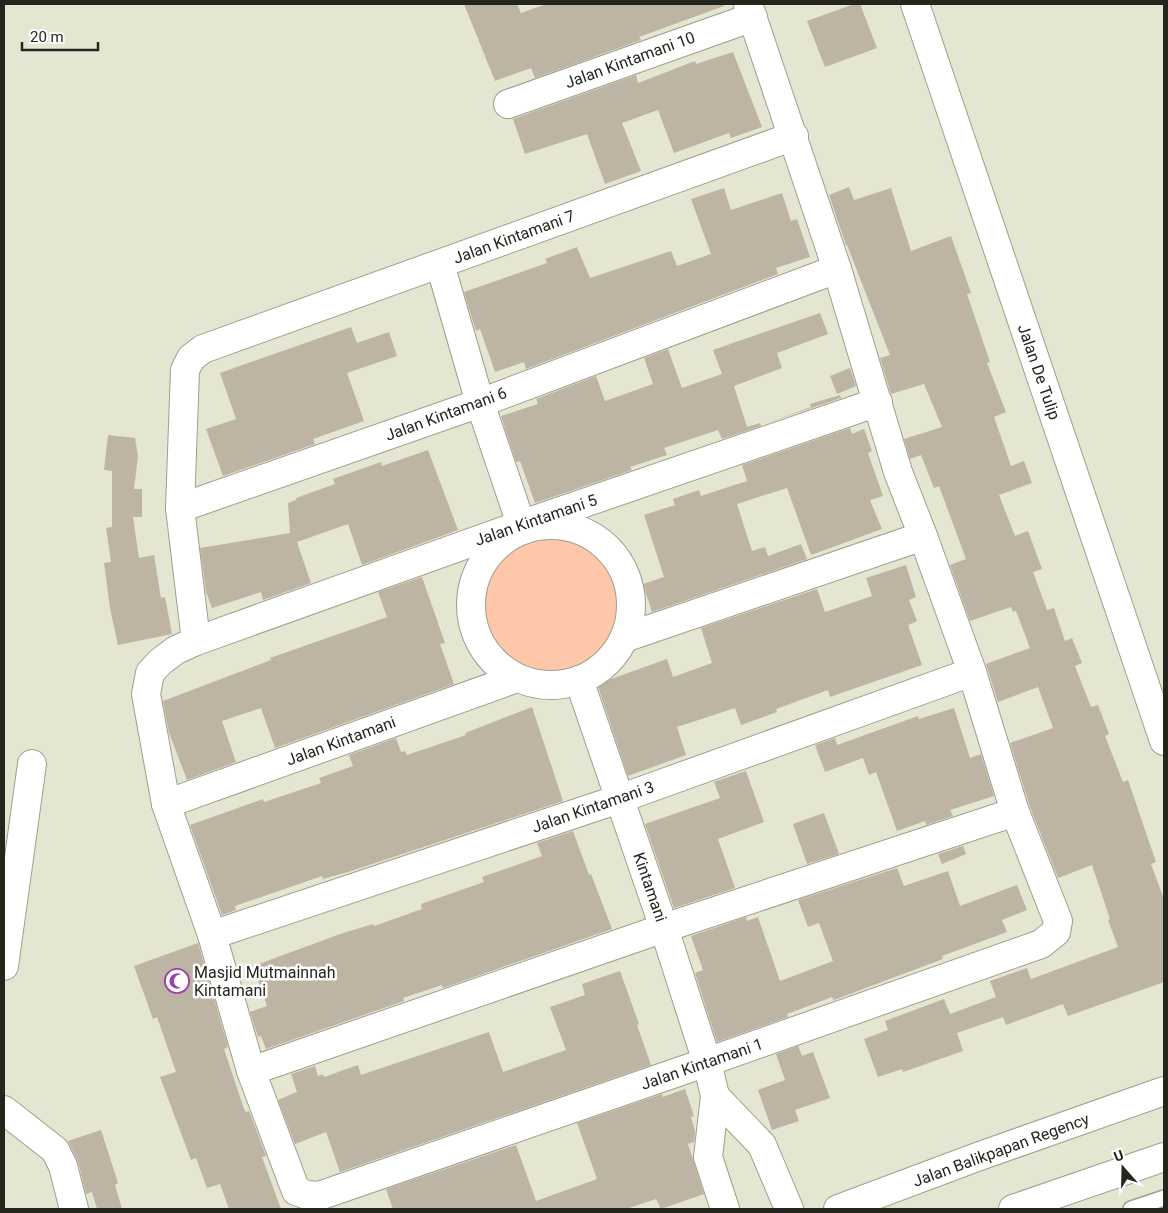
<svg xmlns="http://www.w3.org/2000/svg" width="1168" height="1213" font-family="Roboto,sans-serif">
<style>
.green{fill:#fec7aa}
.building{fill:#beb4a3}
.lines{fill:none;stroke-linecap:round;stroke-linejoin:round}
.lane-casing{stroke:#9e9f8c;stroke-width:18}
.street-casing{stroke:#9e9f8c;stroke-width:30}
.secondary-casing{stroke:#9e9f8c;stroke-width:30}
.lane{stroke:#fff;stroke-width:15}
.street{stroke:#fff;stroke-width:28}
.secondary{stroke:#fff;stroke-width:28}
.labels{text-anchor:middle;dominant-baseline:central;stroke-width:5;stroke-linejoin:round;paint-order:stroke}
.street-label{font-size:16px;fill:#24251d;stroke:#fff}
.poi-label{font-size:16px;fill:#24251d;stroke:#fff;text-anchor:start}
</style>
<rect width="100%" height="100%" fill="#e4e6d2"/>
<circle class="green" cx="549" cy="603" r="71"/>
<g class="building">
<polygon points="464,4 517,4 521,13 546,4 724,4 724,6 639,37 641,40 535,78 531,68 495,81"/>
<polygon points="854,4 860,4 877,48 825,67 807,21"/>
<polygon points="733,52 762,127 731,138 729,133 674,153 658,110 622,123 641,171 605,184 587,134 525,154 513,119 636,75 638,83 695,61 696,64"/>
<polygon points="849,187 854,200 891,188 911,251 951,236 971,293 967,294 990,362 987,363 1006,412 994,417 1011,466 1024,461 1032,483 999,495 1015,536 1028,531 1042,569 1033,572 1047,610 1054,608 1065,641 1072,638 1082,663 1075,666 1091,707 1098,705 1109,734 1105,736 1123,782 1128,780 1156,862 1151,864 1164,899 1164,982 1068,1016 1063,1004 1006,1025 1003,1017 957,1033 963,1051 903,1072 902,1069 878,1077 864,1039 888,1030 885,1021 944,999 950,1014 996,997 990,981 1027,968 1031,979 1118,947 1108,920 1110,919 1092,865 1058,878 1030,807 1010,743 1053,728 1038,687 998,702 986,664 1030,648 1016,611 1013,612 1011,607 970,621 950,565 966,559 939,486 934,488 921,455 910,459 904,439 942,427 924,384 891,394 880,358 890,355 847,245 846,245 829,195"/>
<polygon points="724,188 731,210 782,193 791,221 797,219 810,257 776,268 778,274 526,369 524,362 495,372 480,329 476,331 464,292 547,263 545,259 577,247 590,278 671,251 677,266 711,254 691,199"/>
<polygon points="820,313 828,334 777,353 782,368 734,386 747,427 760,423 761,426 722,439 718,430 664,448 667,455 630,467 632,470 535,503 520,461 516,462 501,416 538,404 536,399 596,376 605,401 653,384 644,358 668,349 682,388 722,374 713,350"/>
<polygon points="351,327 357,343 389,332 397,356 347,373 364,421 313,439 315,444 223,476 206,429 236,419 220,373"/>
<polygon points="850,368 856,386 837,394 830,376"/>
<polygon points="840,395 841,398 767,423 811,407 810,404"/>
<polygon points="850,428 852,434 864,429 872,451 868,453 883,496 870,500 882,529 811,555 787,488 737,504 752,551 765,547 768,556 801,544 807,559 652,612 643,584 664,577 644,515 675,505 673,499 699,490 701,496 747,481 742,465"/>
<polygon points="108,435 135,438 138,456 134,489 142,489 142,517 133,517 139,558 154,555 161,598 165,597 172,634 118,645 110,608 104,563 111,562 106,528 112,527 112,471 104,470"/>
<polygon points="428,450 458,530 362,565 348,524 297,542 311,583 263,600 261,592 212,608 206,592 200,548 290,533 288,503 296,500 296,498 335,484 333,479 381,462 382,466"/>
<polygon points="906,565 916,597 909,600 917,621 908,625 922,665 830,697 828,690 776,709 777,712 741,725 735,708 677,727 686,755 628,776 597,684 667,659 673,677 712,663 701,628 817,589 825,612 872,596 866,578"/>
<polygon points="422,577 445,643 440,644 454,684 275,748 261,708 222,721 236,762 187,780 169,733 163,701 271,660 270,658 387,617 378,592"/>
<polygon points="532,707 563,801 348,872 323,879 322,876 235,906 236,910 222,915 190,825 263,799 264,802 321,783 319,778 353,766 349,755 396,738 401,752 405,751 407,755 466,735 465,733"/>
<polygon points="954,708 970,758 981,754 994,796 950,810 953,816 926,825 925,821 897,831 876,772 869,775 863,758 825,772 815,745 835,738 837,745 918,716 919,719"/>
<polygon points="746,771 764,822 718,839 735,888 674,908 645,824 720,798 714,782"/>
<polygon points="824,813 839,854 807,864 793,824"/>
<polygon points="573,831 589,875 591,874 612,929 443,988 442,985 403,998 404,1001 266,1049 261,1036 258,1037 250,1012 267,1006 253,966 343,933 373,924 374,926 422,909 421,904 484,882 482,877 542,856 537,843"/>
<polygon points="963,846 966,854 942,864 938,854"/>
<polygon points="897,868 904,886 948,871 960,906 1017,885 1027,910 1002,920 1007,932 942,956 943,959 834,1000 832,997 787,1014 788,1017 717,1042 695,973 703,970 691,936 746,917 747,921 758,917 780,981 833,961 819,923 808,927 798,900"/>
<polygon points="198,943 228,1047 224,1049 244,1109 246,1112 249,1111 266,1156 262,1157 281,1209 229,1209 220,1184 207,1188 196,1158 191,1160 160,1077 176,1072 157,1017 153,1019 134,966"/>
<polygon points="620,971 639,1024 637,1025 651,1065 340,1172 326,1132 295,1144 278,1100 297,1092 291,1074 315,1066 318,1076 323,1074 324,1077 358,1065 361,1075 489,1032 503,1072 566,1050 550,1007 585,995 582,984"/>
<polygon points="798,1046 802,1056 813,1052 830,1098 795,1110 799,1121 772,1130 758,1090 785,1080 776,1054"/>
<polygon points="685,1089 694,1116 691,1117 695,1131 694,1142 688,1144 704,1194 661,1209 656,1199 626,1209 393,1209 386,1189 516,1145 536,1201 597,1179 577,1123 662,1094 663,1097"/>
<polygon points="101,1130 118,1183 115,1185 122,1209 97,1209 92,1192 86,1194 78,1162 68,1141"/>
</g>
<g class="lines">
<defs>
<polyline id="lane" points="1131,1209 1164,1198"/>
<g id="street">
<polyline points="748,4 837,269 898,472 923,536 972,672 1015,812 1058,921 1056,932 1041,944 707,1062 319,1196 307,1195 296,1191 251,1071 212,935 166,804 146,694 150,673 160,662 176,650 196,641 520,525 878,402"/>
<polyline points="915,4 1164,741"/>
<polyline points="508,104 753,17"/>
<polyline points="440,264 480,403 523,530"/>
<polyline points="180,508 480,403 837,269"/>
<circle cx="551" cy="605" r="80"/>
<polyline points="624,638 923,536"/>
<polyline points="196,641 180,508 185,370 191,358 203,349 794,136"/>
<polyline points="579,680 664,928 707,1062 715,1096 708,1157 725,1209"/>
<polyline points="166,804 517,678"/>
<polyline points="212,935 619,799 972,672"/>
<polyline points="4,966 32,764"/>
<polyline points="251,1071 664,928 1015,812"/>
<polyline points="715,1096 762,1145 789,1209"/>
<polyline points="4,1110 55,1150 63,1166 74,1209"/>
</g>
<g id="secondary">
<polyline points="838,1209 977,1157 1164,1091"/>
<polyline points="1013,1209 1164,1157"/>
</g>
</defs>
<use href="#lane" class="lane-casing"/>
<use href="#street" class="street-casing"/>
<use href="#secondary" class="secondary-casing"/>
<use href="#lane" class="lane"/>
<use href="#street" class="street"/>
<use href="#secondary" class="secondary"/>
</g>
<defs>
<symbol id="mosque-ring" viewBox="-11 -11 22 22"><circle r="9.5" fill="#fff" stroke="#9b41ad" stroke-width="1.5"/><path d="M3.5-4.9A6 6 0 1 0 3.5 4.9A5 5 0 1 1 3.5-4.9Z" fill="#9b41ad"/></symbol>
</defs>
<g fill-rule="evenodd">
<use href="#mosque-ring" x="163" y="967" width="28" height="28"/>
</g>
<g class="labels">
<g class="street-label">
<text transform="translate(630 60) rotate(-20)">Jalan Kintamani 10</text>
<text transform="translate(514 237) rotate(-20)">Jalan Kintamani 7</text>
<text transform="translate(1039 372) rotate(71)">Jalan De Tulip</text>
<text transform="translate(446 414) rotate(-20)">Jalan Kintamani 6</text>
<text transform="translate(536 520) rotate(-19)">Jalan Kintamani 5</text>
<text transform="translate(341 741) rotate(-20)">Jalan Kintamani</text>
<text transform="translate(593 807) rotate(-19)">Jalan Kintamani 3</text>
<text transform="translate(650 887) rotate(71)">Kintamani</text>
<text transform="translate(702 1064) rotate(-19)">Jalan Kintamani 1</text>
<text transform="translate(1001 1150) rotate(-20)">Jalan Balikpapan Regency</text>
</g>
<g class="poi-label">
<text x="194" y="972">Masjid Mutmainnah<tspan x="194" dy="18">Kintamani</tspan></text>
</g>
</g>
<rect width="1168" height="1213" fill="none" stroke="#24251d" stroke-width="10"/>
<g transform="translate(1123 1168) rotate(340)" stroke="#ffffff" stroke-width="4" paint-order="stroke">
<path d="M0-4L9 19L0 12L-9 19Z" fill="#24251d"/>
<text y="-8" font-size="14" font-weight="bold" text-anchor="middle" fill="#24251d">U</text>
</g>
<path d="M22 42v8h76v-8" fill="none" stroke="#24251d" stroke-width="2.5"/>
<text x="30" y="42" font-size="15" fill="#24251d" stroke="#ffffff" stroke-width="4" paint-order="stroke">20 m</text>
</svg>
